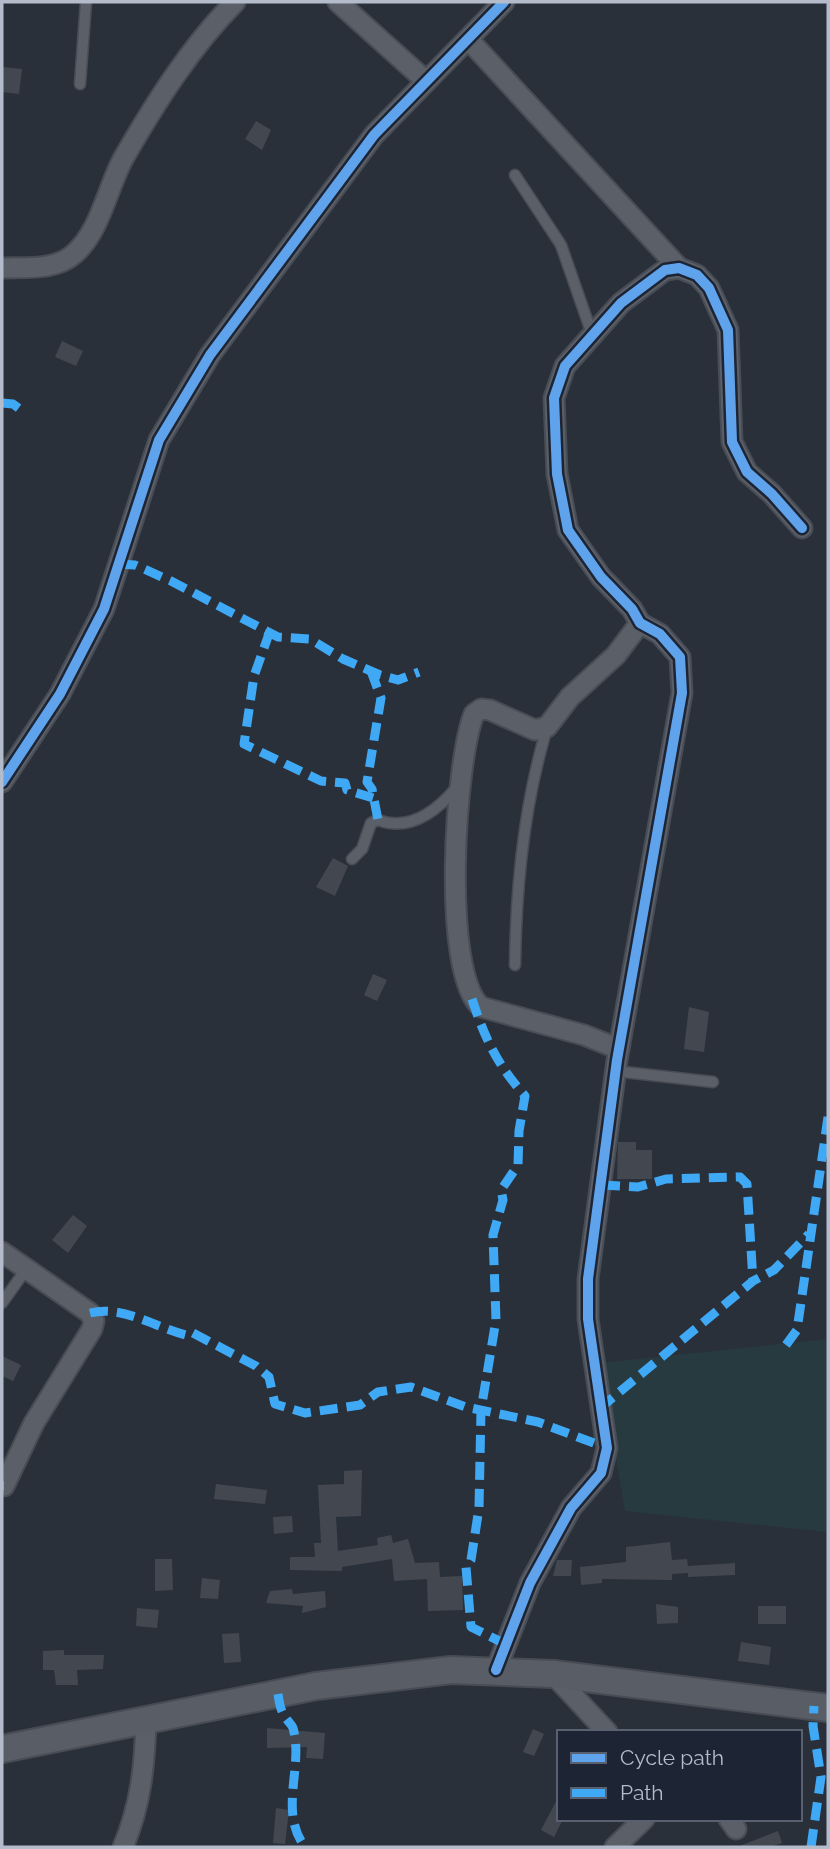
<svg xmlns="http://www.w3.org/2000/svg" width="830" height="1849" font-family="Raleway,sans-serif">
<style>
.green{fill:#273a40}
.building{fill:#434850}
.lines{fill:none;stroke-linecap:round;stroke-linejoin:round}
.lane-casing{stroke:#484c54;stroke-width:13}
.street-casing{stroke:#484c54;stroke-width:23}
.secondary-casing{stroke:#484c54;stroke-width:30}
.lane{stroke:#5b5f67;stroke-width:10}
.street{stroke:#5b5f67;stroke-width:19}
.secondary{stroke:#595d66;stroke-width:26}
.quiet{stroke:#3fa9f5;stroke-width:9;stroke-dasharray:18 9;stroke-linecap:butt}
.cycleway-casing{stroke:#1d2535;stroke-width:15}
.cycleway{stroke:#60a3ed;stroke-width:10}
</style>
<rect width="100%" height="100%" fill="#2a303a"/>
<polygon class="green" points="828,1339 828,1532 625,1511 600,1363"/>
<g class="building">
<polygon points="3,67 22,69 19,94 2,92"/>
<polygon points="256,121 271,130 262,150 245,139"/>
<polygon points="62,341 83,351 76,366 55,357"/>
<polygon points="333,858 348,866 335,896 316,887"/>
<polygon points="373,974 387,980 377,1001 364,995"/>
<polygon points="689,1007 709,1012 704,1052 684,1049"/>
<polygon points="618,1142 636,1142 636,1150 652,1150 652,1179 617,1179"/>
<polygon points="73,1215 87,1226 68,1253 52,1240"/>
<polygon points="2,1356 21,1365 13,1381 2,1376"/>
<polygon points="362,1470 361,1516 336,1517 338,1551 378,1545 377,1538 391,1535 393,1543 408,1539 415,1563 439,1562 440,1577 462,1576 463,1610 428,1611 427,1579 394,1581 392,1559 342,1567 342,1571 290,1570 290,1557 315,1557 314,1543 321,1543 318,1485 344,1484 344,1471"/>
<polygon points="216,1484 267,1490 265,1504 214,1499"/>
<polygon points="292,1516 293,1532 274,1534 273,1517"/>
<polygon points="670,1542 672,1560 687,1559 688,1566 735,1563 735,1575 688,1577 688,1573 672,1574 672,1580 602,1579 602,1583 581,1585 580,1567 626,1562 626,1547"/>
<polygon points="155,1559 172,1559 173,1590 155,1591"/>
<polygon points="557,1560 572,1560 571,1576 553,1576"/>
<polygon points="202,1578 220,1580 218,1599 200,1598"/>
<polygon points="292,1589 293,1594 325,1591 326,1607 302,1613 303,1606 266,1603 270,1591"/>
<polygon points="656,1604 678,1607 678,1623 657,1624"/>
<rect x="758" y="1606" width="28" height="18"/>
<polygon points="137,1608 159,1610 157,1628 136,1626"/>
<polygon points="239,1633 241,1662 224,1663 222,1634"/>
<polygon points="741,1642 771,1647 769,1665 738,1661"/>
<polygon points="64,1650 64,1655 104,1655 103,1669 77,1670 78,1685 56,1685 54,1670 43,1670 43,1651"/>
<polygon points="267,1728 325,1733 323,1759 306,1758 307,1747 267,1748"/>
<polygon points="533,1729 544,1734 534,1756 523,1752"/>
<polygon points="559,1796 559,1819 563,1819 554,1837 541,1830"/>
<polygon points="276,1808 289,1810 285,1844 273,1843"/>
<polygon points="778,1831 782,1843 770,1847 737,1847"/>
</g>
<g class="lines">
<defs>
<g id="lane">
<polyline points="80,84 86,2"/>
<polyline points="515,175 561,245 592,334"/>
<path d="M352,859L362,849L371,823L378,820C410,832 437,811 457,787"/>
<path d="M515,965C516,886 524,804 547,728"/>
<polyline points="615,1071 713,1082"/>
<polyline points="2,1303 27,1268"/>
</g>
<g id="street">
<polyline points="338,2 426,81"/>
<polyline points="468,39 679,268"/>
<path d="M2,268C25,267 55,271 74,254C100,232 107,189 123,159C154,105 191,46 235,2"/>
<polyline points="2,782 60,694 104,609 159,440 210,355 374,135 504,2"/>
<path d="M619,1049L584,1035L481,1007C441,973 455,762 474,714L481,709L490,710L535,730L547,727L570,697L616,655L640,623"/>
<polyline points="2,1252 90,1313 94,1321 92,1329 34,1423 4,1486"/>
<polyline points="496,1670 530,1583 571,1508 601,1473 607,1448 588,1319 588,1279 617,1060 682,693 680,657 660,634 640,623 632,609 601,577 568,530 557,474 554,398 565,366 621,303 665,270 679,268 697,275 709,288 728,330 732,442 747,472 772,494 802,528"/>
<polyline points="553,1674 607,1732"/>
<polyline points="729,1819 736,1829"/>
<path d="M123,1847C141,1805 145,1764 146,1718"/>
<polyline points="615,1847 644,1819"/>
</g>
<polyline id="secondary" points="2,1749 316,1686 451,1670 553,1674 828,1708"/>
</defs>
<use href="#lane" class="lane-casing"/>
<use href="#street" class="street-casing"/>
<use href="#secondary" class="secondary-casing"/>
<use href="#lane" class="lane"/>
<use href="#street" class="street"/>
<use href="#secondary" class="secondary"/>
<g class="quiet">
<polyline points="2,403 13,404 25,413"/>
<polyline points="119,564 135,565 171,581 278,637 310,639 343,659 380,675 398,680 419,672"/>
<polyline points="270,631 254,676 244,744 321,781 345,783 347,790 373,798"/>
<polyline points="371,671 381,698 367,782 372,789 378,820"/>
<path d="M472,999C485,1039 497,1064 525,1096L519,1131L518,1165L501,1190L503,1200L493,1235L496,1320L481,1410L479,1508L471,1560L466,1567L471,1627L507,1645"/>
<polyline points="602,1185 638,1187 666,1179 740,1177 747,1184 753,1281"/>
<path d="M90,1313C123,1305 154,1327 186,1335L191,1332L256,1366L269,1377L275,1404L305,1413L360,1405L378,1392L411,1387L466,1407L538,1422L607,1448"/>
<polyline points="786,1345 797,1330 828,1117"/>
<polyline points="599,1409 753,1281 774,1270 809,1234"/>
<polyline points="2,1486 4,1486"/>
<path d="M278,1694C279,1701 280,1709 284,1715C286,1720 291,1723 293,1728C304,1767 278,1811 305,1847"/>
<polyline points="811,1847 821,1777 813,1726 814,1706"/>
</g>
<defs>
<g id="cycleway">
<polyline points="2,782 60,694 104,609 159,440 210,355 374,135 504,2"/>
<polyline points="496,1670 530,1583 571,1508 601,1473 607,1448 588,1319 588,1279 617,1060 682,693 680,657 660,634 640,623 632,609 601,577 568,530 557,474 554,398 565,366 621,303 665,270 679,268 697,275 709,288 728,330 732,442 747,472 772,494 802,528"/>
</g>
</defs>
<use href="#cycleway" class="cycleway-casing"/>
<use href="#cycleway" class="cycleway"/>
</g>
<rect width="830" height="1849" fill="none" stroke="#b4bbca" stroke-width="7"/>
<rect x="557" y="1730" width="245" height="91" fill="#1d2535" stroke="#596171" stroke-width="2"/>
<rect x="571" y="1753" width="35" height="10" fill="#60a3ed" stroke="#596171" stroke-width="2"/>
<text x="620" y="1765" font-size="21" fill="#b4bbca">Cycle path</text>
<rect x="571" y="1788" width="35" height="10" fill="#3fa9f5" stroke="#596171" stroke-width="2"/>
<text x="620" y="1800" font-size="21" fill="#b4bbca">Path</text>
</svg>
